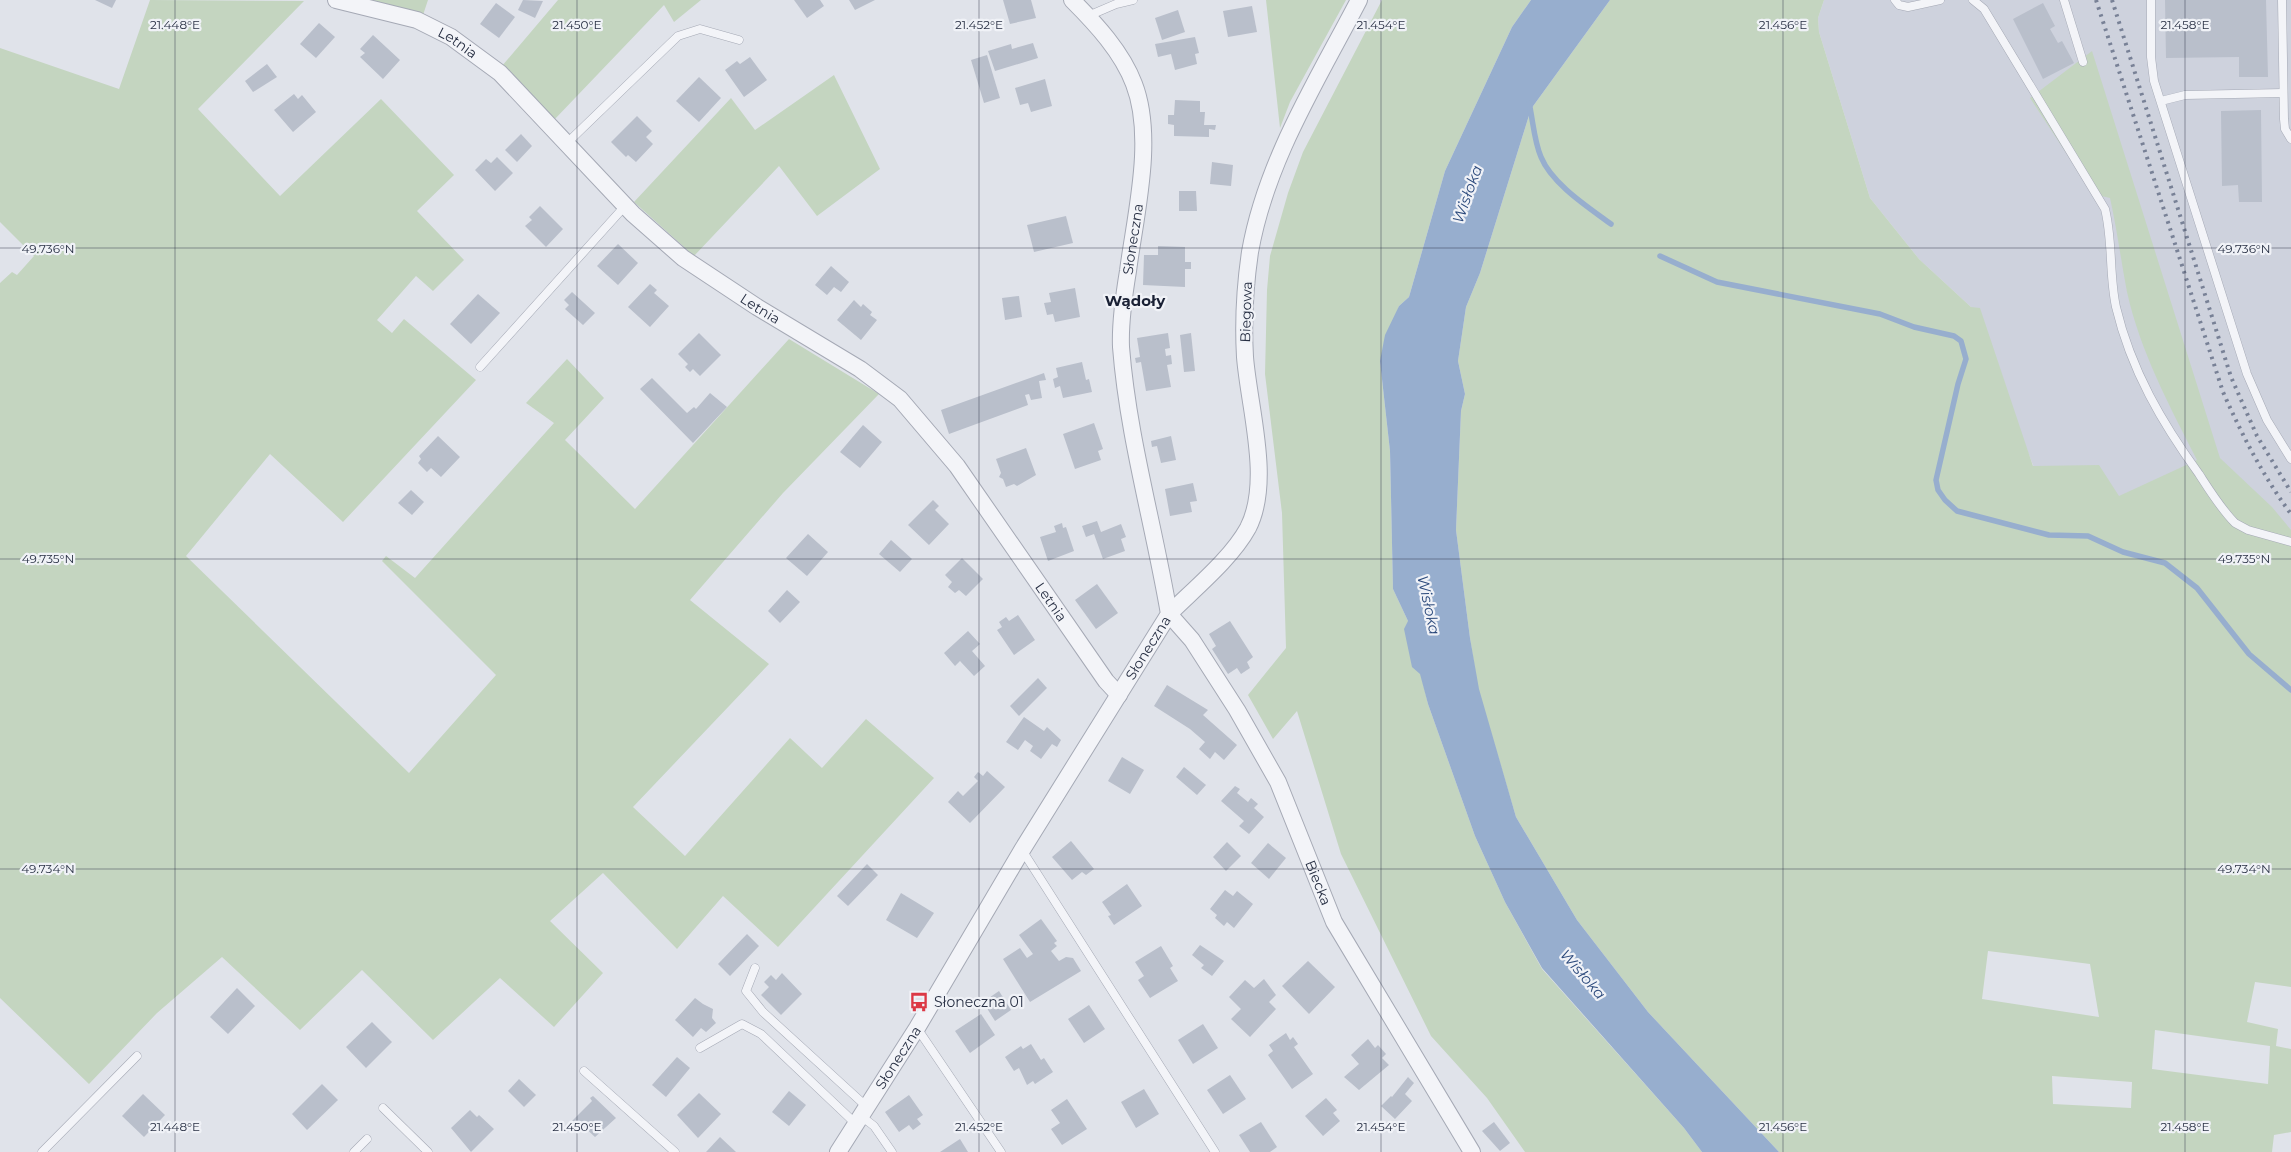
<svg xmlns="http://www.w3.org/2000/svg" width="2291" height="1152" font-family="Montserrat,sans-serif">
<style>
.built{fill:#ced2dd}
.green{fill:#c4d5c0;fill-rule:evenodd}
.water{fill:#97aece}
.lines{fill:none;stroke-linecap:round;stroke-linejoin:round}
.stream{stroke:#97aece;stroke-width:5.5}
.building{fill:#b9bfcb}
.lane-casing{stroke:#a5a9b5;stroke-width:9}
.street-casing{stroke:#a5a9b5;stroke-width:18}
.lane{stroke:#f3f4f8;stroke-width:8}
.street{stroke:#f3f4f8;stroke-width:16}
.rail{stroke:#788196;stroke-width:4;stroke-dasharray:2.5 5;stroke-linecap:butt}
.ticks{fill:none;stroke:#272f43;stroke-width:1;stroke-opacity:0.45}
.labels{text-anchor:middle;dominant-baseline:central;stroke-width:4.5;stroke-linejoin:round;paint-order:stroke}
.street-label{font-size:14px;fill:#272f43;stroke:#f0f2f7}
.poi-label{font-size:14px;fill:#272f43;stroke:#f0f2f7;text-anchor:start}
.water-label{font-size:15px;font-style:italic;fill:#2c4a7c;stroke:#f0f2f7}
.neighbourhood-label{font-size:15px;font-weight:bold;fill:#192034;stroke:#f0f2f7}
.ticks-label{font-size:12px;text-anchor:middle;fill:#272f43;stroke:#f0f2f7;stroke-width:4.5;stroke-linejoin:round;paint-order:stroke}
</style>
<rect width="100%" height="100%" fill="#e0e3ea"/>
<polygon class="built" points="1824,0 2291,0 2291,597 2112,509 2040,495 2033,465 1971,307 1919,259 1870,198 1819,32 1818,18"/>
<g class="green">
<polygon points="150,0 304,1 198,109 280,196 381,99 454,175 417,211 464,260 433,291 416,276 377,320 392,333 404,319 476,380 343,522 270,454 186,556 409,773 496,675 382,561 386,556 415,578 554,423 526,403 567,359 604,398 565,440 635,509 789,339 879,394 783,493 690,600 769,664 633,807 685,856 790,738 822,768 866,719 934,778 778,947 723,896 677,949 603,873 550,921 603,973 554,1027 500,978 433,1040 362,970 300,1030 222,957 157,1013 89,1084 0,998 0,283 12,272 17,275 34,256 0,222 0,48 119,89"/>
<polygon points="359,0 428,0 423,15"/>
<polygon points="558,0 701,0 674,22 664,5 554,120 502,66"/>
<polygon points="1266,0 1346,0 1290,102 1280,128"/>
<polygon points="1382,0 1531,0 1512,27 1445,171 1409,297 1399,306 1380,361 1390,451 1393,589 1408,621 1428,704 1475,836 1505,902 1542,969 1684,1128 1702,1152 1525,1152 1487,1098 1431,1036 1341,854 1297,711 1273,739 1248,695 1286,648 1282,513 1265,374 1267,290 1270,256 1288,193 1303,152"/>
<path d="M1610,0H1824L1818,18L1819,32L1870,198L1919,259L1971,307L1980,308L2033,466L2099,465L2119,496L2197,460C2170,407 2140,351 2127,292C2121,261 2117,229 2110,198L2093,194L2030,98L2092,51L2220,458L2272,507L2291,530V987L2255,982L2247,1022L2278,1029L2276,1046L2291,1049V1132L2274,1135L2272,1152H1779L1648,1012L1577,920L1516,817L1478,689L1470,638L1456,530L1461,411L1465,394L1458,361L1466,307L1480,273L1531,109ZM1988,951L2090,964L2099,1017L1982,999ZM2155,1030L2270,1046L2268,1084L2152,1069ZM2052,1076L2132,1082L2131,1108L2053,1104Z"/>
<polygon points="834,75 880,169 817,216 779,166 694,256 634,202 731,98 755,130"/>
</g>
<polygon class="water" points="1531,0 1610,0 1531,109 1480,273 1466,307 1458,361 1465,394 1461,411 1456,530 1470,638 1479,689 1516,817 1577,920 1648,1012 1779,1152 1702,1152 1684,1128 1542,968 1505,902 1475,836 1428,704 1420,674 1412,667 1404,629 1408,621 1393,589 1390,451 1380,361 1385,335 1399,306 1409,297 1445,171 1512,27"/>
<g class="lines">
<g class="stream">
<path d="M1529,103C1533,120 1534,141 1541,157C1552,184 1588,207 1611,224"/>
<polyline points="1660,256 1717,282 1880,314 1914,327 1954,336 1961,341 1966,359 1958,384 1936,480 1938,490 1945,500 1957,511 2049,535 2088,536 2123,552 2165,563 2197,588 2249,654 2291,690"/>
</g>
</g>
<g class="building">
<polygon points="95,0 116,0 112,8"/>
<polygon points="523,0 543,1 535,18 518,10"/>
<polygon points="794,0 820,0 824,6 807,18"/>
<polygon points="849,0 875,0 855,10"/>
<polygon points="1003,0 1031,0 1036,18 1010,24"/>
<polygon points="2165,0 2266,0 2268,77 2239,77 2239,57 2166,58"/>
<polygon points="496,3 515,17 499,38 480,24"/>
<polygon points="2043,3 2055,26 2050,29 2058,43 2062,41 2074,63 2043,79 2013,19"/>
<polygon points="1252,6 1257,32 1228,37 1223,11"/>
<polygon points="1178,10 1185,32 1162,40 1155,18"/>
<polygon points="319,23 335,37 316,58 300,44"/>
<polygon points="373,35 400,60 383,79 360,57 365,53 360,49"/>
<polygon points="1195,37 1199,53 1195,54 1197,64 1175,70 1171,54 1158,57 1155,44"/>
<polygon points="1033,43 1038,58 995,71 988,51 1011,44 1012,49"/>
<polygon points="987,55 1000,98 984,103 971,60"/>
<polygon points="750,57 767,80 744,97 725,70 737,61 740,64"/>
<polygon points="267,64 277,77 253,92 245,81"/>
<polygon points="699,77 721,98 699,122 676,101"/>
<polygon points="1045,79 1052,106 1031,112 1028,103 1020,105 1015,88"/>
<polygon points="294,94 298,99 302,95 316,112 293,132 274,110"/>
<polygon points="1175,100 1200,101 1200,112 1205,112 1204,125 1216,125 1215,130 1209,129 1209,137 1174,136 1174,125 1168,124 1168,115 1174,115"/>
<polygon points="2261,110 2262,202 2239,202 2238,185 2222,186 2221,111"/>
<polygon points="637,116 652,131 646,137 653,144 636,162 628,155 626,157 611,142"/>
<polygon points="521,134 532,146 517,162 505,150"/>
<polygon points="497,157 513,173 495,191 475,170 486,159 491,163"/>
<polygon points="1212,162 1233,165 1231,186 1210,184"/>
<polygon points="1179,191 1196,191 1197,211 1179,211"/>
<polygon points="540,206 563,229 546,247 525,226 532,220 529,217"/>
<polygon points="1066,216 1073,243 1034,252 1027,225"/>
<polygon points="618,244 638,263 618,285 597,266"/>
<polygon points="1158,246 1185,247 1185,262 1191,262 1191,269 1185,269 1185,287 1143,285 1144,255 1158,255"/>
<polygon points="831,266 849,282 841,292 834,287 827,295 815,285"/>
<polygon points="650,284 657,290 654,293 669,306 650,327 628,307"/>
<polygon points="1075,288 1080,317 1055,322 1053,314 1047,315 1044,303 1051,302 1049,293"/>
<polygon points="572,292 595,313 583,325 565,309 569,305 564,300"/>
<polygon points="478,294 500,313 471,344 450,324"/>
<polygon points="1019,296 1022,317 1005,320 1002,298"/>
<polygon points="854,300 861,307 863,304 872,312 870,315 877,320 861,340 837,320"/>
<polygon points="699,333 721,355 700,376 693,369 690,372 685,367 688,364 678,354"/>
<polygon points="1168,333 1170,348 1165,349 1166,356 1171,355 1172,364 1167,365 1171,387 1146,391 1141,362 1136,363 1135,358 1140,357 1137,338"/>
<polygon points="1191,333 1195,371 1184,372 1180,335"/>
<polygon points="1082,362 1086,380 1089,379 1092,392 1063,398 1060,386 1055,388 1053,379 1058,377 1056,368"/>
<polygon points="1044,373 1046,380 1039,381 1042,398 1031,400 1029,394 1025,395 1028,405 949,434 941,410"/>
<polygon points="652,378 687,413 694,407 696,409 710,393 727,407 693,443 640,389"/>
<polygon points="1094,423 1103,449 1098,451 1101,460 1075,469 1063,434"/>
<polygon points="863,425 882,442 860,468 840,452"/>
<polygon points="438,436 460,457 441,477 431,468 427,472 418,463 421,459 419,456"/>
<polygon points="1171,436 1176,460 1161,463 1157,446 1152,447 1151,441"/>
<polygon points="1026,448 1036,475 1017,486 1014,484 1006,487 1003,479 999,477 1001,473 996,459"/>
<polygon points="1193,483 1197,501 1190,502 1192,512 1170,516 1165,489"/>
<polygon points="411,490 424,502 412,515 398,503"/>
<polygon points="933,500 939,506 935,510 949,524 929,545 908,525"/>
<polygon points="1097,521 1101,532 1121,524 1126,537 1121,539 1125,551 1103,559 1094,534 1086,537 1082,526"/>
<polygon points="1062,523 1063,528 1066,527 1074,551 1048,561 1040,537 1056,532 1054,526"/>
<polygon points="808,534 828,552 807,576 786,558"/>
<polygon points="891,540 912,559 900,572 879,554"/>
<polygon points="962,558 983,579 966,596 959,590 955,593 948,587 952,582 945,575"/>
<polygon points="1097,584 1118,613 1096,629 1075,600"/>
<polygon points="787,590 800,602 780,623 768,611"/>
<polygon points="1018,615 1035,640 1014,655 997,630 1002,627 999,622 1006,617 1009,621"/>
<polygon points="1230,621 1253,657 1247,662 1250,668 1241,674 1237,668 1228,674 1212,649 1216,646 1209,634"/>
<polygon points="968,631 980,644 972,651 985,666 974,676 960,661 955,666 944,653"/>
<polygon points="1038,678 1047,688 1019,716 1010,706"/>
<polygon points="1167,685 1208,710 1203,715 1237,745 1224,760 1215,752 1210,759 1199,749 1205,742 1190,729 1154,706"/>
<polygon points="1024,717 1044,731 1047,727 1061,740 1057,747 1052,744 1041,759 1030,751 1033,746 1025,740 1018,750 1006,742"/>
<polygon points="1122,757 1144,770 1130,794 1108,781"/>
<polygon points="1184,767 1206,785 1197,795 1176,777"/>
<polygon points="987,771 1005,787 970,823 948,802 958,791 963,796 978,781 974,777 978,772 983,776"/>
<polygon points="1235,786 1240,789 1237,793 1248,802 1251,798 1258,804 1254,808 1264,817 1249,834 1239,826 1244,821 1221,801"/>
<polygon points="1071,841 1094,869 1086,875 1082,872 1072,880 1052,857"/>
<polygon points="1227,842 1241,856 1226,871 1213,857"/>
<polygon points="1268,843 1286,858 1269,879 1251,863"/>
<polygon points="867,864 878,875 848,906 837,896"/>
<polygon points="1127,884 1142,906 1114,925 1108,916 1111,915 1102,902"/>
<polygon points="1225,890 1233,896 1237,891 1253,904 1234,928 1227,922 1224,926 1215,918 1217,915 1210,909"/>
<polygon points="901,893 934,913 917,938 886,920"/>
<polygon points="1041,919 1057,941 1054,943 1057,946 1051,951 1059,961 1066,957 1073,958 1081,971 1030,1002 1003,959 1020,948 1027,958 1033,954 1019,935"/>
<polygon points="747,934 759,946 730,976 718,964"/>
<polygon points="1200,945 1224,961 1212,976 1201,968 1204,965 1192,955"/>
<polygon points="1161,946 1173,966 1170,968 1178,981 1150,998 1138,980 1144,976 1135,962"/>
<polygon points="1308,961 1335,987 1309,1014 1282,986"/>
<polygon points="782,973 802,994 781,1015 761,995 769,987 764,982 771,975 776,980"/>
<polygon points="1264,979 1276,995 1269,1002 1276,1009 1250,1037 1231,1019 1241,1009 1229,997 1245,980 1254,988"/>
<polygon points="237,988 255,1006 228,1034 210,1017"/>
<polygon points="999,991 1011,1010 995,1021 983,1002"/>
<polygon points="695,998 703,1004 713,1009 712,1018 716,1023 706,1032 701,1028 693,1037 675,1020"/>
<polygon points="1089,1005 1105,1029 1084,1043 1068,1019"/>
<polygon points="981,1014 995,1035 970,1053 955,1031"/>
<polygon points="372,1022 392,1042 366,1068 346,1047"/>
<polygon points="1203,1024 1218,1048 1193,1064 1178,1040"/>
<polygon points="1286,1033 1290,1040 1293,1037 1298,1044 1294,1047 1313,1074 1292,1089 1268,1055 1273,1051 1269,1045"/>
<polygon points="1368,1039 1375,1048 1378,1045 1386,1054 1382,1058 1389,1065 1359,1090 1344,1077 1359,1064 1351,1055"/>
<polygon points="1031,1044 1041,1060 1044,1058 1053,1072 1035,1084 1033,1081 1027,1085 1019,1068 1014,1071 1005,1057 1021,1046 1023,1049"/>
<polygon points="677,1057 690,1068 666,1097 652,1085"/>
<polygon points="1230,1075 1246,1099 1223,1114 1207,1090"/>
<polygon points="1408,1077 1414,1083 1405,1094 1412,1101 1395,1119 1381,1106 1391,1096 1392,1097"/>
<polygon points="519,1079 536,1095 524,1107 508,1091"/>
<polygon points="322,1084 338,1100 307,1130 292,1114"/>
<polygon points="1144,1089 1159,1114 1136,1128 1121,1102"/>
<polygon points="789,1091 806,1105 789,1126 772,1112"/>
<polygon points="699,1093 721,1114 698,1138 677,1115"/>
<polygon points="143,1094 165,1115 144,1137 122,1116"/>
<polygon points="909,1095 923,1115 917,1119 921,1124 913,1130 909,1125 899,1132 885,1112"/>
<polygon points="593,1096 616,1118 595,1137 580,1123 577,1126 572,1121 592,1101 590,1098"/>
<polygon points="1326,1098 1337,1110 1333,1113 1340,1121 1323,1136 1305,1116"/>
<polygon points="1067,1099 1087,1129 1062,1145 1051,1129 1060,1123 1051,1110"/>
<polygon points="470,1110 477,1117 479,1115 494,1129 471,1152 451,1128"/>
<polygon points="1261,1122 1277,1147 1270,1152 1250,1152 1239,1135"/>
<polygon points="1494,1122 1510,1143 1500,1151 1482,1131"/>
<polygon points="720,1137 736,1152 706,1152"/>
<polygon points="960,1139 968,1152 940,1152"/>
</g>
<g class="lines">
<defs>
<g id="lane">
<polyline points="1895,0 1899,5 1908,7 1940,0"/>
<path d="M1973,0L1984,9L2105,209C2113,241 2109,275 2116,307C2131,370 2162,423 2199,474C2210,491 2221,509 2235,523L2248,530L2291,542"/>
<polyline points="2064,0 2083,62"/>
<polyline points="2151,0 2151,57 2154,81 2247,374 2267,420 2291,459"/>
<polyline points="2282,0 2284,119 2285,129 2291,139"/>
<polyline points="1088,16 1116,4 1133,0"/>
<polyline points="2161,101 2185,95 2283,93"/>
<polyline points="566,144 678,36 700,29 739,40"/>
<polyline points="480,367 625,206"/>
<polyline points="1022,850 1215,1152"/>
<polyline points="755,968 746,991 763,1012 867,1107"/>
<polyline points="917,1028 1001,1152"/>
<polyline points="700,1048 742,1024 761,1034 856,1124"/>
<polyline points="584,1071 675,1152"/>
<polyline points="383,1108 428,1152"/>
<polyline points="861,1116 874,1126 892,1152"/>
<polyline points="42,1152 137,1056"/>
<polyline points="354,1152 367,1139"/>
</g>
<g id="street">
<path id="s1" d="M336,0L417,20L451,37L500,73L633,214L683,258L757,307L860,369L900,399L957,466L1106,681L1119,695"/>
<path id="s2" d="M1359,0C1317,81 1266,161 1250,252C1245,286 1243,322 1245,357C1249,408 1272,481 1248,528C1231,559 1194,589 1169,614L1192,640L1237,710L1278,782L1334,922L1472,1152"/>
<path id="s3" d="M838,1152L917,1028L1022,850L1169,614C1154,525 1128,437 1121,347C1120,323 1124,295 1128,271C1135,216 1155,138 1134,84C1122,52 1096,24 1072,0"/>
</g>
</defs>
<use href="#lane" class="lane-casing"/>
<use href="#street" class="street-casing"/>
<use href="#lane" class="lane"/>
<use href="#street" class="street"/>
<g class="rail">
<path d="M2096,0L2223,392C2242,435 2263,476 2291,514"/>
<polyline points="2112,0 2231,377 2257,436 2291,492"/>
</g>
</g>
<path class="ticks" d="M175,0V1152M577,0V1152M979,0V1152M1381,0V1152M1783,0V1152M2185,0V1152M0,248H2291M0,559H2291M0,869H2291"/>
<defs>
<symbol id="bus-bare" viewBox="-9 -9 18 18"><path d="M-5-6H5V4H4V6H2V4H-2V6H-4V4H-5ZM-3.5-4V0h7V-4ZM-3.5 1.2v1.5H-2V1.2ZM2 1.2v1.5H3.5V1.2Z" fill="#dc3845" stroke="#f0f2f7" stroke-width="2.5" paint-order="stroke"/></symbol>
</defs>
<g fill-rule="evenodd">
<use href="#bus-bare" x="905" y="988" width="28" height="28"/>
</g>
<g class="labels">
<g class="street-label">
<text stroke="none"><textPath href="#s1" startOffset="130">Letnia</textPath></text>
<text stroke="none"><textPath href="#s3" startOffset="1012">Słoneczna</textPath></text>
<text stroke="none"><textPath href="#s1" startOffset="535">Letnia</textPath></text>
<text transform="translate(1246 312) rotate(-88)">Biegowa</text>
<text stroke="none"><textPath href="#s1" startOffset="955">Letnia</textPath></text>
<text stroke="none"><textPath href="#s3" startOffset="592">Słoneczna</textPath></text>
<text stroke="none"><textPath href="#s2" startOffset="981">Biecka</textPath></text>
<text stroke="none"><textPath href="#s3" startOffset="112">Słoneczna</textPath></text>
</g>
<g class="poi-label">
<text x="934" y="1002">Słoneczna 01</text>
</g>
<g class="water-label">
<text transform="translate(1467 194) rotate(-70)">Wisłoka</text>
<text transform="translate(1429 605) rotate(78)">Wisłoka</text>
<text transform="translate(1583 974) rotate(49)">Wisłoka</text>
</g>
<g class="neighbourhood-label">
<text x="1135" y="300">Wądoły</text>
</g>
</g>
<g class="ticks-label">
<text x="175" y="29">21.448°E</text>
<text x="577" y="29">21.450°E</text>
<text x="979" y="29">21.452°E</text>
<text x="1381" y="29">21.454°E</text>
<text x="1783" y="29">21.456°E</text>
<text x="2185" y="29">21.458°E</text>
<text x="48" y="253">49.736°N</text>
<text x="2244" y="253">49.736°N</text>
<text x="48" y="563">49.735°N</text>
<text x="2244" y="563">49.735°N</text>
<text x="48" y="873">49.734°N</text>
<text x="2244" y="873">49.734°N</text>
<text x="175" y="1131">21.448°E</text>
<text x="577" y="1131">21.450°E</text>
<text x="979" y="1131">21.452°E</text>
<text x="1381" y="1131">21.454°E</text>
<text x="1783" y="1131">21.456°E</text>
<text x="2185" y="1131">21.458°E</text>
</g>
</svg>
